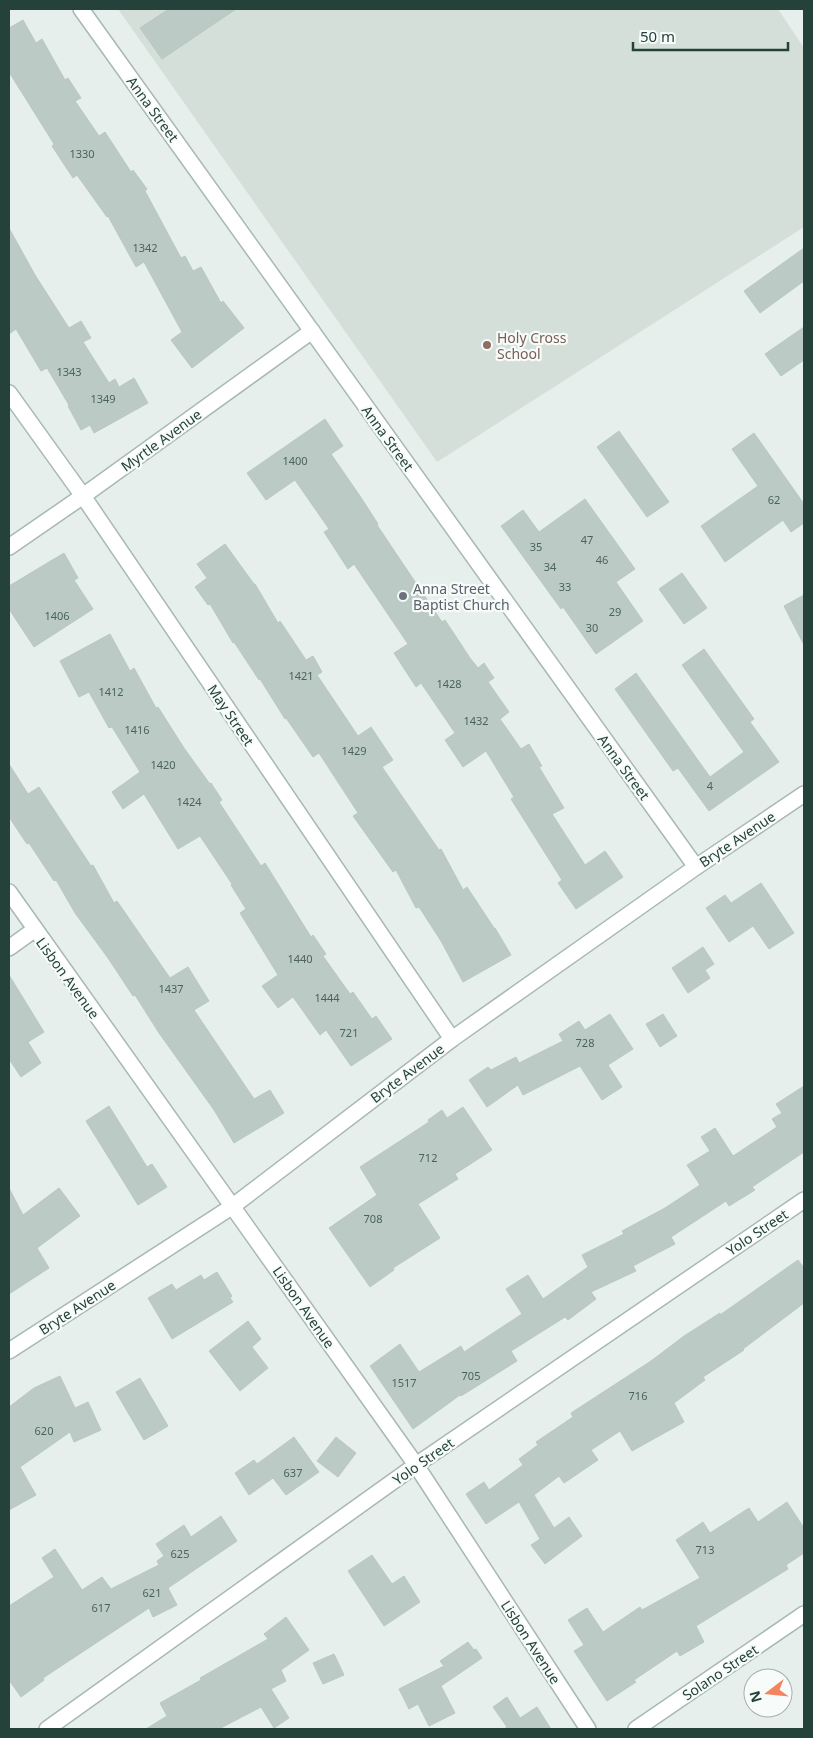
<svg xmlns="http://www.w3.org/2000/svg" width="813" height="1738" font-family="'Noto Sans',sans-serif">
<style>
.built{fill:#d4dfda}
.building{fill:#bbcac4;stroke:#b8c9c2}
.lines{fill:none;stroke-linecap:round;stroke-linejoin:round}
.minor-casing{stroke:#a8b8b2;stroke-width:18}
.tertiary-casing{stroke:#a8b8b2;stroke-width:18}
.minor{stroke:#fff;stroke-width:15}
.tertiary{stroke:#fff;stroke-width:15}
.education-dot{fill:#8d6e63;stroke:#f7fbf9;stroke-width:2}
.worship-dot{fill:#6b7280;stroke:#f7fbf9;stroke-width:2}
.labels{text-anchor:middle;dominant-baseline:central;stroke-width:4.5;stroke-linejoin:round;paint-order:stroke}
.number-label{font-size:11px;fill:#4a645c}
.street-label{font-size:14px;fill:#24423a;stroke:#f7fbf9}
.education-label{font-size:14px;fill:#785e54;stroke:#f7fbf9;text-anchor:start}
.worship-label{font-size:14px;fill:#5b616d;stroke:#f7fbf9;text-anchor:start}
</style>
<rect width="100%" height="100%" fill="#e6efeb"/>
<polygon class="built" points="118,9 778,9 804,48 804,227 437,462"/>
<g class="building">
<polygon points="169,9 236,9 162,59 140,28"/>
<polygon points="23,20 36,43 42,39 65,80 68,78 81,98 75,101 99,136 105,132 131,172 133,170 147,189 145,191 181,258 185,256 193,271 201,267 221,303 223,301 244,328 192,368 171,340 182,332 144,262 136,267 108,216 107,217 77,175 73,178 52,146 54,144 9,72 9,28"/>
<polygon points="9,228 35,275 69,328 81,321 91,338 83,342 109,383 115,379 119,387 134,378 148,403 94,433 90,425 81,430 68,406 69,405 47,368 41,371 16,329 9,334"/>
<polygon points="804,248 804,281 760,313 744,291"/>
<polygon points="804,327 804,360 781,376 765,354"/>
<polygon points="325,419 343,446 331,454 362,499 378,524 377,525 442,622 445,620 470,658 478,668 484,663 494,678 488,682 509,712 500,719 521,749 529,744 542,766 539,767 564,808 552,814 585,865 605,851 623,877 576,909 558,883 562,880 511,799 514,797 486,751 463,767 445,740 455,733 421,683 416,687 394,653 408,644 354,564 348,569 324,532 329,529 295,480 266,500 247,473"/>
<polygon points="619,431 669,502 647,517 597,447"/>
<polygon points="754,433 804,504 804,523 791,532 783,520 725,562 701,526 758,486 732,449"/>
<polygon points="585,499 635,569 616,582 643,621 596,654 563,607 561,609 501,526 523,510 539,532"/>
<polygon points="225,544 254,584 255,584 278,623 280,621 306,660 313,656 322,672 317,675 358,736 371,727 393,760 382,767 439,850 441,849 463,890 467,887 494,928 495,928 511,955 463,982 441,941 419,907 416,908 396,870 393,872 353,816 358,813 319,753 313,757 286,718 285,719 260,679 259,680 234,642 233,643 210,604 208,605 195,587 207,578 197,564"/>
<polygon points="64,553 78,578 74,580 93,609 34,647 9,609 9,586"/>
<polygon points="682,573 707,608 684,624 659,589"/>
<polygon points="804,595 804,645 784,606"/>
<polygon points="110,634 130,671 134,668 156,708 158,707 184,748 210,784 211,783 222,800 219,802 261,866 265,863 311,937 313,935 326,954 323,956 350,994 353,992 372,1019 376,1016 392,1039 351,1066 326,1030 320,1035 293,997 278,1008 262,986 278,975 240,913 246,909 231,885 232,884 200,836 178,849 144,794 123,809 112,792 140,772 112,727 109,728 89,692 79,697 60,661"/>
<polygon points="704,649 754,719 750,722 779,762 709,811 678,768 673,771 615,689 636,673 710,777 744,752 682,665"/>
<polygon points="9,764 28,794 39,787 91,866 93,865 114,903 117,901 170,978 188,967 209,1001 194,1010 254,1099 270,1090 284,1113 234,1143 214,1110 159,1033 135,995 133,996 108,958 75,913 56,880 54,881 29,843 27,844 9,817"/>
<polygon points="761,883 794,933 769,949 753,926 729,942 706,908 725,895 731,903"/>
<polygon points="703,947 714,964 705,970 710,978 688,993 672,968"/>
<polygon points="9,975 44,1032 28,1042 41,1063 21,1077 9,1059"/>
<polygon points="610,1014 633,1049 608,1065 622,1087 602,1100 580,1066 523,1095 518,1085 487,1107 469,1080 488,1067 491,1070 516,1057 519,1063 563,1041 559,1034 579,1021 585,1030"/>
<polygon points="663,1014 677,1036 660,1047 646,1024"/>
<polygon points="804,1086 804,1152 752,1187 755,1190 729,1206 726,1201 671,1237 675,1244 633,1266 636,1271 591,1292 596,1299 568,1320 565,1317 511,1351 517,1361 461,1396 460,1395 413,1429 370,1366 400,1344 419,1372 461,1346 464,1352 522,1314 506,1289 528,1275 543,1299 588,1267 582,1255 624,1234 622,1231 665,1208 700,1185 687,1165 710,1151 701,1137 715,1128 733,1156 777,1127 772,1119 782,1113 776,1104"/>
<polygon points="109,1106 147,1167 152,1164 167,1187 138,1205 86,1121"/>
<polygon points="463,1107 492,1150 455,1174 458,1179 418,1204 440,1238 393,1268 394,1270 370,1287 329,1228 377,1195 360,1167 429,1122 428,1120 442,1110 447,1118"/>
<polygon points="9,1188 23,1215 59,1188 80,1216 37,1248 49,1268 9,1294"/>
<polygon points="798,1260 804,1268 804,1303 743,1349 744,1350 703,1377 705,1380 674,1403 684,1422 632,1451 620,1431 591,1450 598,1460 564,1483 559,1476 534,1495 554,1528 569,1517 582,1536 545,1564 531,1545 540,1539 519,1502 486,1524 466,1494 484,1482 489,1490 523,1465 519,1459 538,1445 536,1442 573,1417 571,1413 651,1361 684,1336 720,1313 720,1315"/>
<polygon points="217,1272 232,1296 230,1298 233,1302 172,1339 148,1298 172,1284 176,1290 201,1275 204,1280"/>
<polygon points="248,1321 261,1339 252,1347 268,1368 240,1391 209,1351"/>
<polygon points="60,1376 75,1408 88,1402 101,1430 74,1442 70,1432 20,1467 36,1495 9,1510 9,1407 34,1388"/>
<polygon points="140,1378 168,1426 144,1440 116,1392"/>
<polygon points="294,1437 319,1472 286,1495 273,1478 249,1495 235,1473 254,1460 257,1464"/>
<polygon points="336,1437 356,1453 338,1477 317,1461"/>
<polygon points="787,1502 804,1528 804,1553 786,1565 788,1569 696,1626 704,1642 680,1656 677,1651 634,1680 636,1682 607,1701 574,1651 584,1645 568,1620 587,1608 603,1632 640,1607 642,1610 700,1578 676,1540 703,1522 710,1533 749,1508 758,1522"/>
<polygon points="221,1516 237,1541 168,1588 177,1605 153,1617 149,1608 43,1678 44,1680 21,1697 9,1680 9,1606 54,1577 42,1558 55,1549 82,1590 102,1577 111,1589 159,1565 157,1561 164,1556 156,1544 184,1525 191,1537"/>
<polygon points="372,1555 392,1584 404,1576 420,1602 384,1626 348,1571"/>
<polygon points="286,1617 309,1650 281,1670 286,1681 271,1689 289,1718 274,1728 261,1707 219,1729 146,1729 167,1716 160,1703 201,1680 200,1678 268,1639 264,1634"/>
<polygon points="468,1642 474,1650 476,1649 482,1658 441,1686 455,1713 429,1726 418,1704 409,1709 399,1689 444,1666 440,1661"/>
<polygon points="334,1654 344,1675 323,1684 313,1663"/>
<polygon points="507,1697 520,1718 537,1707 551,1729 504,1729 507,1727 493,1707"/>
</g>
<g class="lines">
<defs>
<g id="minor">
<polyline points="9,393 83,496 452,1039"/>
<polyline points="9,547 83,496 312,331"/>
<polyline points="9,892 416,1465 588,1729"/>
<polyline points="9,948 34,930"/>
<polyline points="47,1729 416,1465 804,1200"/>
<polyline points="636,1729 804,1614"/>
</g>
<g id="tertiary">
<polyline points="81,9 696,867"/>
<polyline points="9,1351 233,1206 452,1039 696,867 804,794"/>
</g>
</defs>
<use href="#minor" class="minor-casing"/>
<use href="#tertiary" class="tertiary-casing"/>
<use href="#minor" class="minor"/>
<use href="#tertiary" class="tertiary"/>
</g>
<circle class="education-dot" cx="487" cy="345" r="5"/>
<circle class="worship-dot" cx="403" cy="596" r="5"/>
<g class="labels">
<g class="number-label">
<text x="82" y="153">1330</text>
<text x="145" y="247">1342</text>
<text x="69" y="371">1343</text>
<text x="103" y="398">1349</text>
<text x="295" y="460">1400</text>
<text x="774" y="499">62</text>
<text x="587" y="539">47</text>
<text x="536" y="546">35</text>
<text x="602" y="559">46</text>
<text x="550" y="566">34</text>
<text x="565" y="586">33</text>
<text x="615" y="611">29</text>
<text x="57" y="615">1406</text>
<text x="592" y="627">30</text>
<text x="301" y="675">1421</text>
<text x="449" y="683">1428</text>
<text x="111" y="691">1412</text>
<text x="476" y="720">1432</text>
<text x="137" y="729">1416</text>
<text x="354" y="750">1429</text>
<text x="163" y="764">1420</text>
<text x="710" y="785">4</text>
<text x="189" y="801">1424</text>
<text x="300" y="958">1440</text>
<text x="171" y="988">1437</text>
<text x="327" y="997">1444</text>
<text x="349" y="1032">721</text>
<text x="585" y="1042">728</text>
<text x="428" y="1157">712</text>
<text x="373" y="1218">708</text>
<text x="471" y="1375">705</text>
<text x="404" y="1382">1517</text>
<text x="638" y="1395">716</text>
<text x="44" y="1430">620</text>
<text x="293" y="1472">637</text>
<text x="705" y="1549">713</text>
<text x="180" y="1553">625</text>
<text x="152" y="1592">621</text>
<text x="101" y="1607">617</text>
</g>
<g class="street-label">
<text transform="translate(153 109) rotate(54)">Anna Street</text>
<text transform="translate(388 438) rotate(54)">Anna Street</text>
<text transform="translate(161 440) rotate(-36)">Myrtle Avenue</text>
<text transform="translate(231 715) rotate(56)">May Street</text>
<text transform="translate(624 767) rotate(54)">Anna Street</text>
<text transform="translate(737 839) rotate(-34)">Bryte Avenue</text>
<text transform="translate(68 978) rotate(54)">Lisbon Avenue</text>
<text transform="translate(407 1073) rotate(-37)">Bryte Avenue</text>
<text transform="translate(757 1232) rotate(-34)">Yolo Street</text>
<text transform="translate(77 1307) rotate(-33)">Bryte Avenue</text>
<text transform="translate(304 1307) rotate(55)">Lisbon Avenue</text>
<text transform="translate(423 1461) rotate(-35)">Yolo Street</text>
<text transform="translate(531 1642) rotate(57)">Lisbon Avenue</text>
<text transform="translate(720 1672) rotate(-34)">Solano Street</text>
</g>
<g class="education-label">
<text x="497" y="337">Holy Cross<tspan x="497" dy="16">School</tspan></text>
</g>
<g class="worship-label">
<text x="413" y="588">Anna Street<tspan x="413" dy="16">Baptist Church</tspan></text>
</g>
</g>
<rect width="813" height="1738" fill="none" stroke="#24423a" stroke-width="20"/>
<g transform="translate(768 1693) rotate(254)"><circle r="24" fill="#f7fbf9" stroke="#a3b1ad"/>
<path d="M0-4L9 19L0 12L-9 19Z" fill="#f4845f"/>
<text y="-8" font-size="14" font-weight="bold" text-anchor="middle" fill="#24423a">N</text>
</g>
<path d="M633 42v8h155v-8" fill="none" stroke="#24423a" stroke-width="2.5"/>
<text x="640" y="42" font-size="15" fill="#24423a" stroke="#f7fbf9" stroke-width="4" paint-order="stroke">50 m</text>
</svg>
